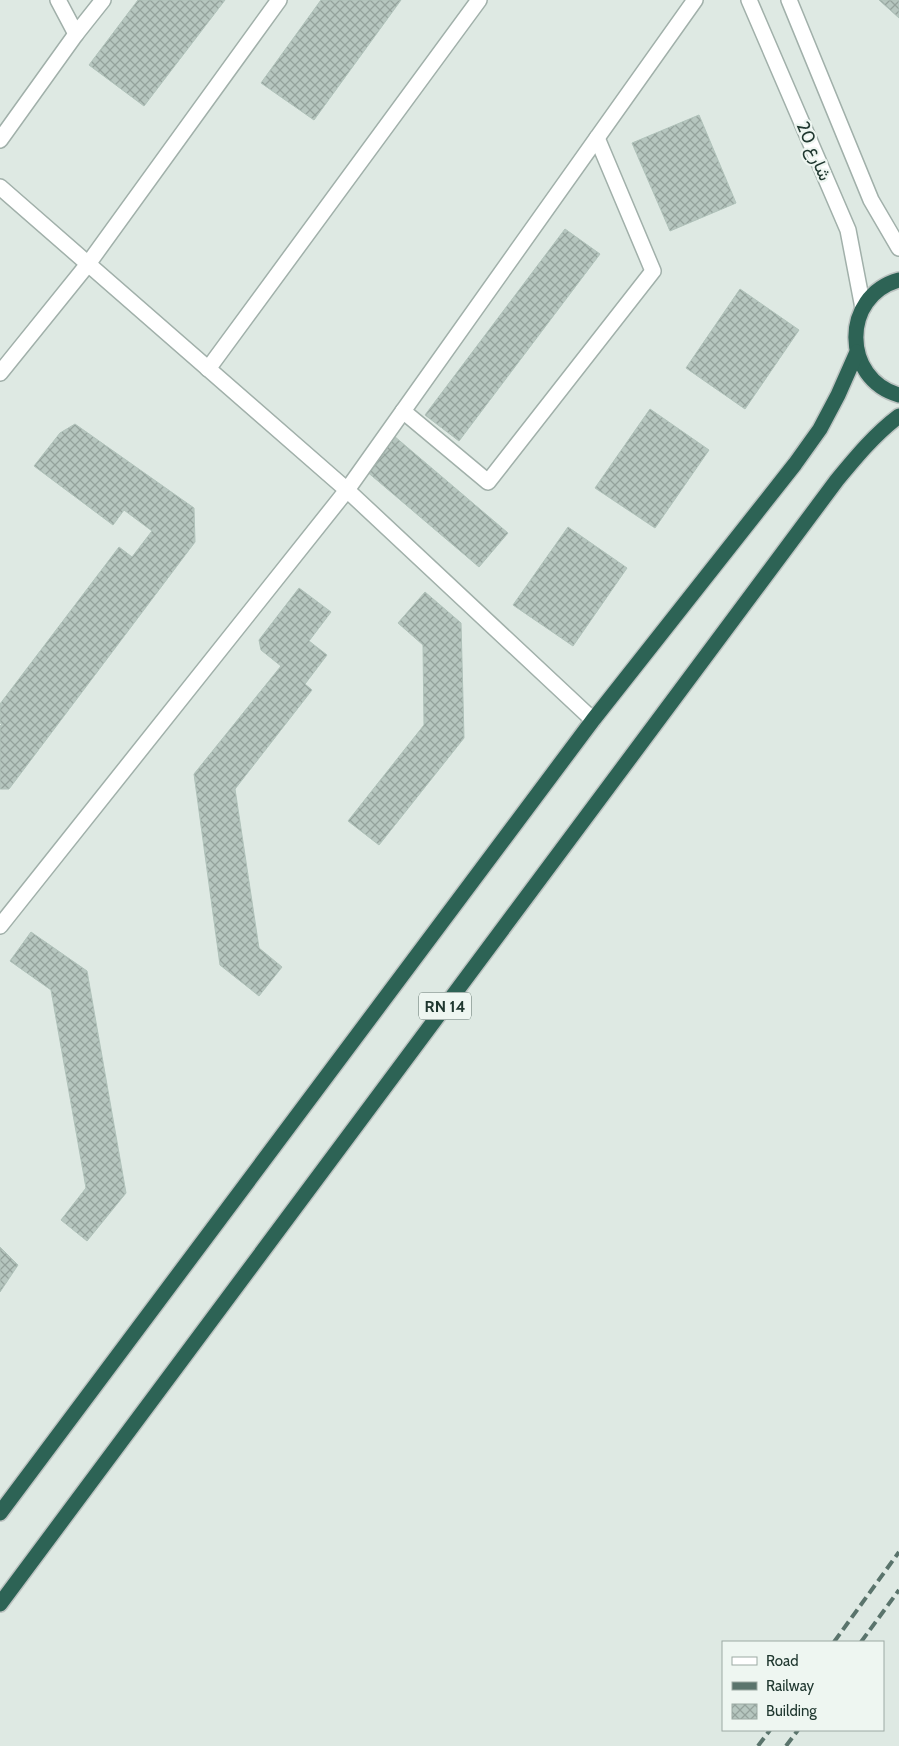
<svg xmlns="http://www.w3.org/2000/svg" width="899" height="1746" font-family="Cabin,Vazirmatn,sans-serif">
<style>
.building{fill:url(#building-cross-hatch);stroke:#b0c2ba}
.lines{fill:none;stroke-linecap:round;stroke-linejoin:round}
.minor-casing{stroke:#a1b0aa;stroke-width:18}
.highway-casing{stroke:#bcc3c1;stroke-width:18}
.minor{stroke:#fff;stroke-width:15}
.highway{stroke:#2d6355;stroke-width:15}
.rail{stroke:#5a746c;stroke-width:4;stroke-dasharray:10 5;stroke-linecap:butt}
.labels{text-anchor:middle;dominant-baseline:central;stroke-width:4.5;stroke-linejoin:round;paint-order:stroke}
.shield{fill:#eef6f1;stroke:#5e716a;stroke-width:1}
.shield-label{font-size:16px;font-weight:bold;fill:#203830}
.street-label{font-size:18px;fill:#203830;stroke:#eef6f1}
</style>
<defs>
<pattern id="building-cross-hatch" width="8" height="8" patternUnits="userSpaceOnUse" patternTransform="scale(1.25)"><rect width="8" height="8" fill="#b6c6bf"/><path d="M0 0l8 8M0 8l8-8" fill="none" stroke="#94a29c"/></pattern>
</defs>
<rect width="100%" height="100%" fill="#dee9e3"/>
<g class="building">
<polygon points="138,0 225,0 144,106 89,65"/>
<polygon points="321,0 401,0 314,120 261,83"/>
<polygon points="879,0 899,0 899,18"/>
<polygon points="699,115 736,203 670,231 632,143"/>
<polygon points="565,229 600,254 459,441 425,415"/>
<polygon points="740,289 799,330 745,409 686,368"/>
<polygon points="650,409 709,450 655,528 595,488"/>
<polygon points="75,424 194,508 195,542 9,789 0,789 0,726 2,724 0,723 0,704 119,547 132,557 152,531 124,510 113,525 34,466 60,433"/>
<polygon points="394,436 508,533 479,567 365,470"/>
<polygon points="568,527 627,568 573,646 513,605"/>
<polygon points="299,588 331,612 309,641 327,655 305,684 312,690 235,789 259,948 282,967 259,996 220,965 194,774 281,666 261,650 259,640"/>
<polygon points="425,592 461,623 464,738 379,845 348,821 424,725 423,645 398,623"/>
<polygon points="31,932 87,971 126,1193 87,1241 61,1220 86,1188 51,990 10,961"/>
<polygon points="0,1247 18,1265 0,1292"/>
</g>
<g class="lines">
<defs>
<g id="minor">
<polyline points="58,0 76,34"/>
<polyline points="749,0 848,230 863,308"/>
<polyline points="789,0 871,200 899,248"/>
<polyline points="0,140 76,34 103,0"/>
<polyline points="0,187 347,490 593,720"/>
<polyline points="208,369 479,0"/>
<polyline points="0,373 88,264 279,0"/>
<polyline points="403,411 488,482 653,271 597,138"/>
<polyline points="0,926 347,490 695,0"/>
</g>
<g id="highway">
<path d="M899,280C841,296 842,379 899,395"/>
<polyline points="0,1513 593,720 795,464 820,429 838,395 857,352"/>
<path d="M0,1604L837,480C856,457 875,434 899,416"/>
</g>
</defs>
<use href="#minor" class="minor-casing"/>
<use href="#highway" class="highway-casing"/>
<use href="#minor" class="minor"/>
<use href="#highway" class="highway"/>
<g class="rail">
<polyline points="834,1642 899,1552"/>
<polyline points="861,1642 899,1590"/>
<polyline points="758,1746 770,1730"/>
<polyline points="786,1746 798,1730"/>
</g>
</g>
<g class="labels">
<rect class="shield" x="419" y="992.5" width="52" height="27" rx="4"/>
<g class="shield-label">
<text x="445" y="1006">RN 14</text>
</g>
<g class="street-label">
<text transform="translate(814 151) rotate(67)">شارع 20</text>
</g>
</g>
<rect x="722" y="1641" width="162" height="90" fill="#eef6f1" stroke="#9caaa4"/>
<rect x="732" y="1657" width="25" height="8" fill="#ffffff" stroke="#9caaa4"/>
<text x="766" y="1666" font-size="15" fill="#203830">Road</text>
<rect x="732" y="1682" width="25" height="8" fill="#5a746c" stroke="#9caaa4"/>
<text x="766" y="1691" font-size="15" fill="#203830">Railway</text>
<rect x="732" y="1704" width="25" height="15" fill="url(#building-cross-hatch)" stroke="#9caaa4"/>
<text x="766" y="1716" font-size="15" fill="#203830">Building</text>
</svg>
